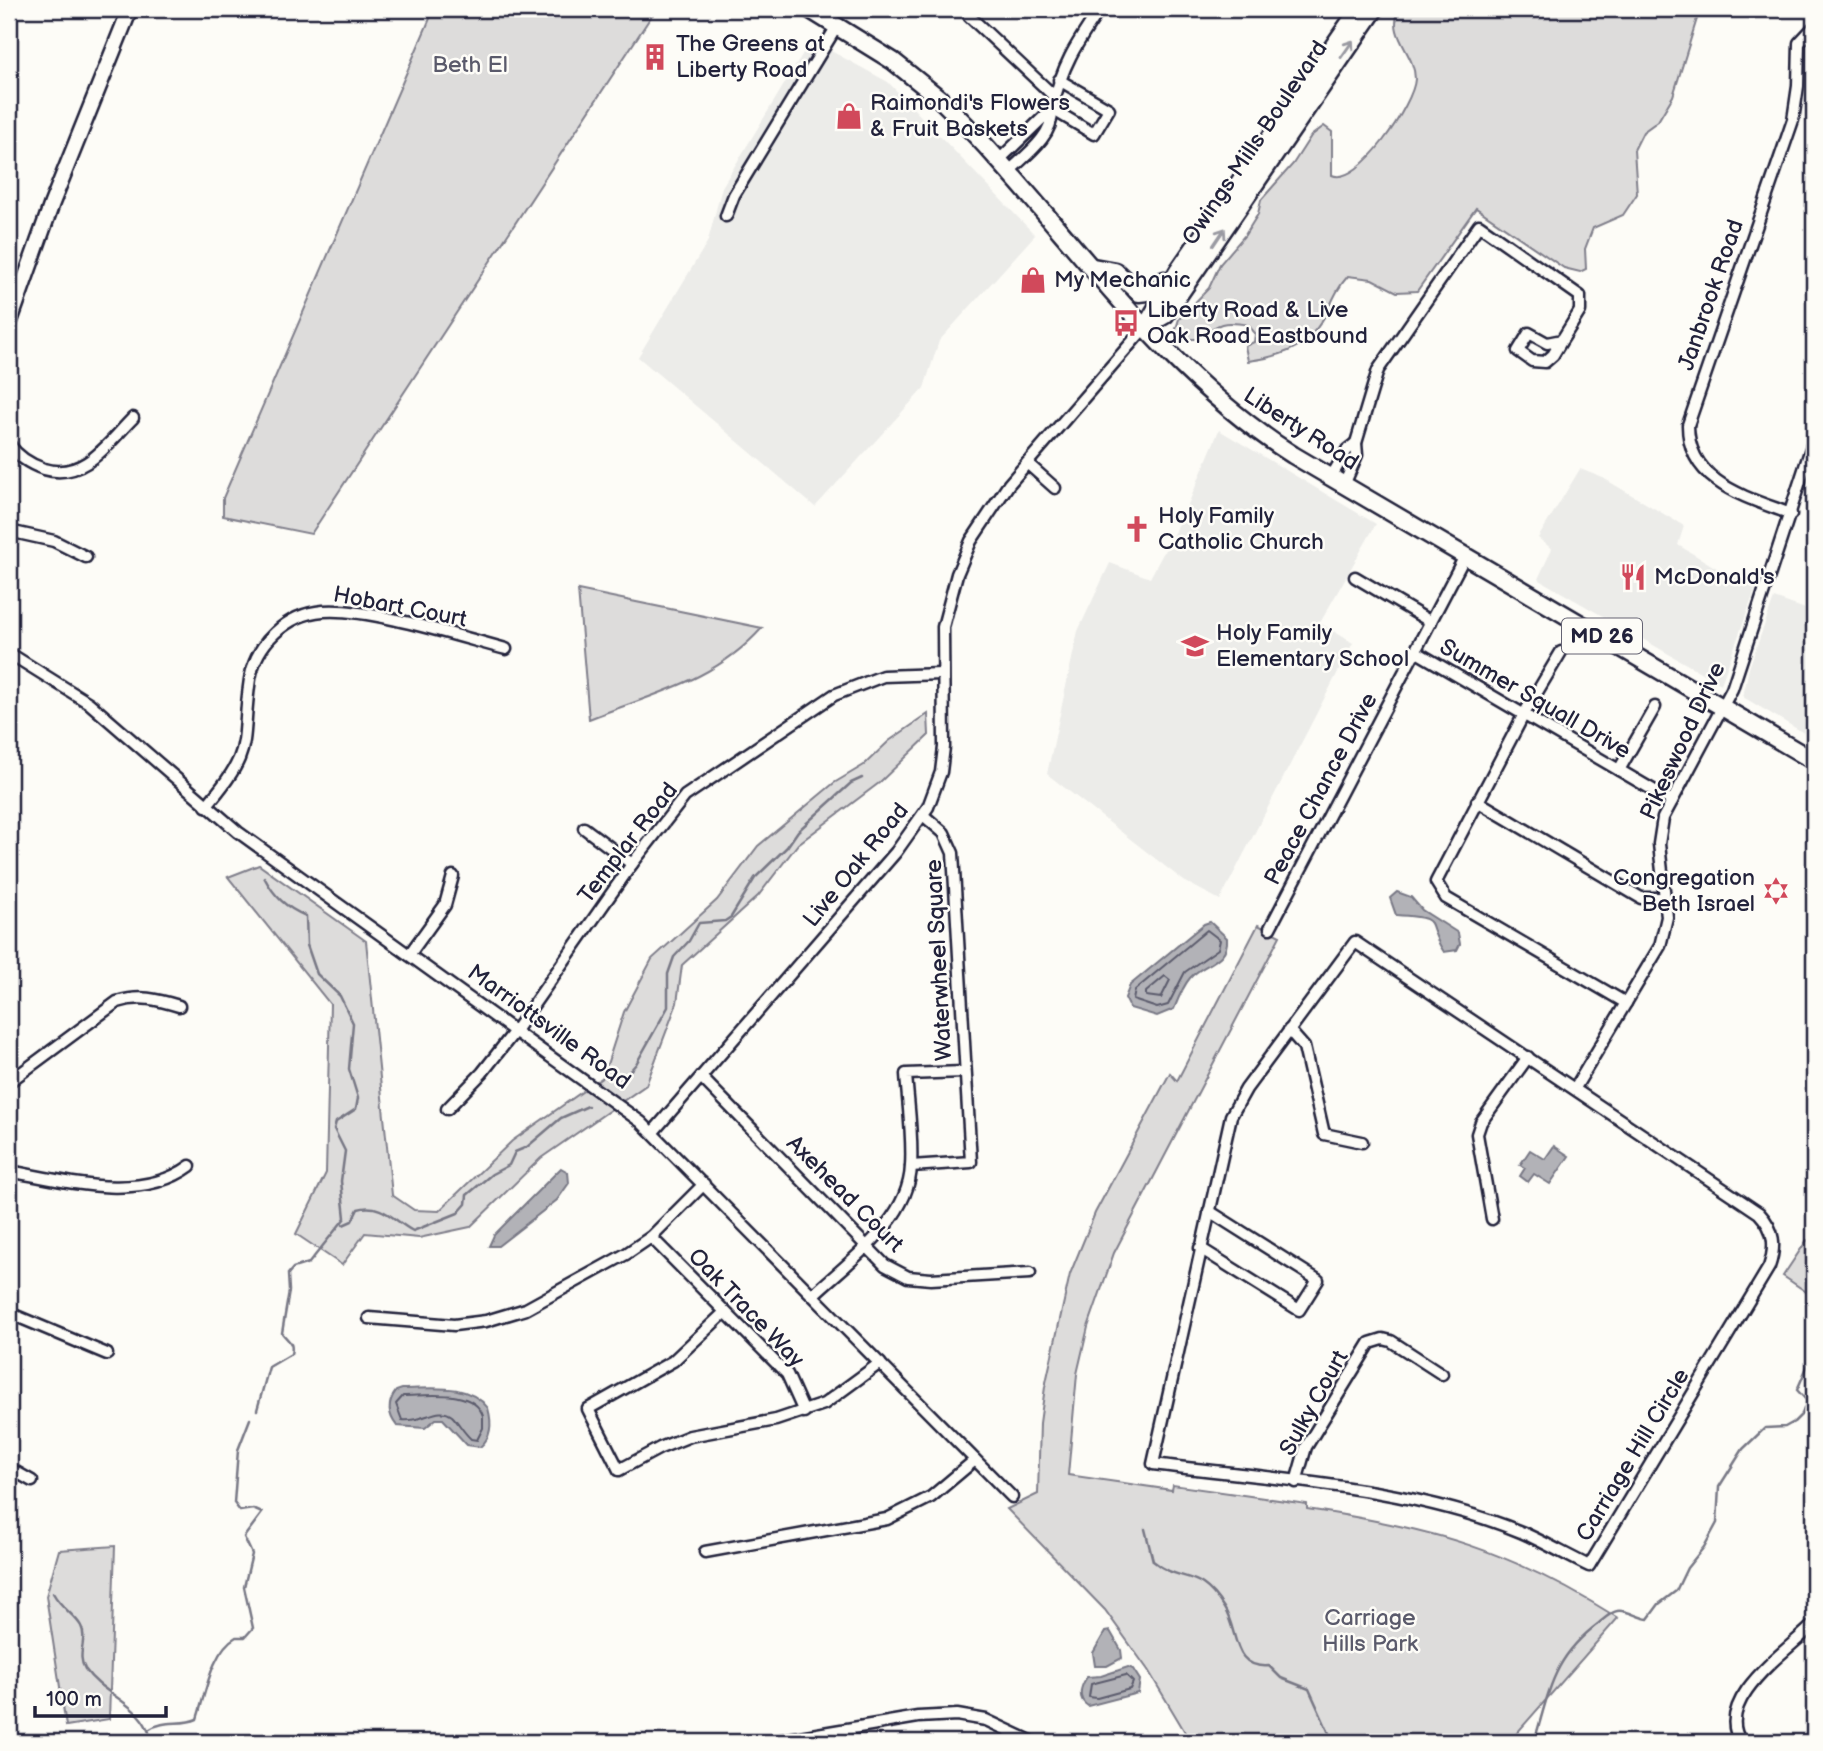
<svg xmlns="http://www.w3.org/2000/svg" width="1823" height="1751" font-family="'Balsamiq Sans',sans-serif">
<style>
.built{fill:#ecece9}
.green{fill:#dddcdb;stroke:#807f8b;stroke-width:2}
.water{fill:#b2b2b7;stroke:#787885;stroke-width:2}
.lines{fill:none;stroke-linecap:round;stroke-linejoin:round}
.shore{stroke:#5c5c6d;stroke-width:2}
.stream{stroke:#787885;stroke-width:2.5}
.street-casing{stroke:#22223b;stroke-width:15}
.secondary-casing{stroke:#22223b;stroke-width:19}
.primary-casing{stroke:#22223b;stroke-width:21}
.street{stroke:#fdfcf7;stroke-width:10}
.secondary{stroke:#fdfcf7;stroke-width:14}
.primary{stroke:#fdfcf7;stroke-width:16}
.oneway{stroke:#9a9aa2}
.labels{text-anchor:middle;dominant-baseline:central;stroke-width:5;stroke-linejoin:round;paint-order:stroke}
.shield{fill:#fdfcf7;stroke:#646373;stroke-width:2}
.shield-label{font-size:21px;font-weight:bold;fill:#22223b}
.poi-label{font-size:23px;fill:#22223b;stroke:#fdfcf7;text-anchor:start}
.park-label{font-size:23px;fill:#5a5a6b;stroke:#fdfcf7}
.street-label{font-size:23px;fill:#22223b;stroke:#fdfcf7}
</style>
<rect width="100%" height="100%" fill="#fdfcf7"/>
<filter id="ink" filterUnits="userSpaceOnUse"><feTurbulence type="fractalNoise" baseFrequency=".0143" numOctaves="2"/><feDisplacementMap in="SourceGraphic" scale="14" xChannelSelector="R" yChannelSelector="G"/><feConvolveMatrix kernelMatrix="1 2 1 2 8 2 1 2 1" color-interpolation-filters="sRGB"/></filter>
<g filter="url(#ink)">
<g class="built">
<polygon points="811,40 888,82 1035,235 939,341 924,388 815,507 638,357 708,241 722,187"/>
<polygon points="1219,430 1376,524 1320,623 1353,643 1220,900 1184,881 1047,774 1078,631 1110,563 1150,578 1185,512"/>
<polygon points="1580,469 1603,478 1684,526 1678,545 1730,576 1757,585 1721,684 1538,579 1552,549 1538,538"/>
<polygon points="1774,598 1814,612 1814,739 1743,697 1749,668"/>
</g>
<g class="green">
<polygon points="434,9 656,9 311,534 223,516 223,498"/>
<path d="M1399,9H1700L1673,96L1658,121L1643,132L1634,150L1637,194L1623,215L1593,228L1585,249L1586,269L1580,272L1564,268L1476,208L1417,291L1397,292L1372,279L1348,276C1339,286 1334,297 1328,310C1310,346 1287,356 1248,361L1245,346L1254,342L1255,333L1248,325C1221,320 1218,324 1197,339H1184L1175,332L1179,319L1209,288L1220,264L1245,235L1258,214L1261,200L1293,164L1311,136L1324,126L1332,132V175C1359,187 1414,103 1415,79C1415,52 1387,37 1399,9Z"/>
<path d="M578,590L762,628C715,681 653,694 589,719Z"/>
<polygon points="928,714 929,735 879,783 798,844 758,896 682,965 677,1003 646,1085 541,1158 470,1227 419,1238 365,1233 342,1265 296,1234 326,1173 330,1004 228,877 259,865 366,941 392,1195 414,1210 439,1211 512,1141 603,1077 624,1012 652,959 717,900 758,846 834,783 864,765 889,741"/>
<path d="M1258,925L1280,936L1114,1253L1088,1327L1077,1374L1068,1475L1172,1490L1173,1485L1307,1504V1509C1433,1528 1510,1550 1618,1618L1509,1742H1191L1148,1670L1105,1610L1007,1509L1038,1494L1040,1423L1045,1387L1070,1274L1095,1213L1170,1073L1177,1081Z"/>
<polygon points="1807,1240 1814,1245 1814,1297 1783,1276"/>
<polygon points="115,1546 109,1719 66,1726 46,1596 59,1550"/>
</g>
<g class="water">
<path d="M1397,892L1411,897L1422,910L1458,933L1460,944L1457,950L1444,952C1423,921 1446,918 1396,915L1390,898Z"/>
<path d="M1210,922L1227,938C1229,962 1203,963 1190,978C1183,986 1178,999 1174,1009L1157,1016L1130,1008L1125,998L1130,985L1204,924Z"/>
<polygon points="1554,1146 1569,1156 1550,1184 1534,1174 1528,1182 1520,1176 1525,1168 1520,1165 1530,1150 1545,1159"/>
<polygon points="561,1168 568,1172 569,1183 557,1200 498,1246 489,1246 494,1235"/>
<path d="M402,1389C431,1389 468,1382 488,1408C492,1422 492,1437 480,1447L467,1445L443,1419H436L425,1428L397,1426C388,1415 387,1403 396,1391Z"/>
<polygon points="1110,1631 1121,1650 1122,1658 1107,1666 1095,1666 1093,1653 1105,1632"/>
<path d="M1128,1667L1133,1669L1140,1680L1138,1693L1088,1706C1077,1699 1080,1687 1087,1677L1101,1676Z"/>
</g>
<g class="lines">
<g class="shore">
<polygon points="1207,930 1220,940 1218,949 1185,972 1168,1005 1157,1008 1133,1000 1135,990"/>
<polygon points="1165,976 1170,980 1161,998 1146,996 1146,992"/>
<path d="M403,1396C426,1396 474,1388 483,1416V1428L477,1440L471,1439C463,1432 459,1423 452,1416C439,1405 422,1423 402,1420L396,1404Z"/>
<polygon points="1126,1675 1133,1682 1130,1689 1097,1698 1089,1697 1091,1684"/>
</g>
<g class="stream">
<polyline points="618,1084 636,1064 668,1007 668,974 674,957 689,941 699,923 725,921 731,917 755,878 787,847 798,831 851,783 862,778"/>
<path d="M343,1225L352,1221L358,1209C382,1202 394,1221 413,1231L458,1213L466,1204L467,1195L492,1174L509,1165L515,1152L527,1147L561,1118L588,1106"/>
<path d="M257,1410L269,1367L291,1354C294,1342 288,1341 282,1333L289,1291L288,1274L293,1268L309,1263L345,1218L341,1181L345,1151L334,1129L336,1122L356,1109L358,1098L349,1069L353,1023L340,996L317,974L307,945L306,916C286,908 274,896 264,877"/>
<path d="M1145,1529L1153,1561C1182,1585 1198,1566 1224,1608C1239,1631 1231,1669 1269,1666L1281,1678L1309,1689L1333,1742"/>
<path d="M53,1593C61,1608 75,1615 81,1626C88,1640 76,1655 85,1669C102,1694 136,1702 148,1730"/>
<path d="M153,1742L148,1730C164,1719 182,1726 197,1719C205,1695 212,1650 236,1637H245L253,1628L244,1587L252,1554L244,1537L262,1513L253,1509L240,1511L234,1503L238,1450L250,1419"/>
<path d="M1534,1742C1550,1690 1552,1658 1599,1623C1604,1619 1611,1612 1617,1611C1626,1609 1638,1618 1648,1619L1659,1604L1676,1591L1687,1568L1704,1547L1717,1523L1719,1487L1743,1449L1765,1428L1785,1427L1794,1422L1802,1414L1807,1401L1797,1390L1814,1351"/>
</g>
<defs>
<g id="street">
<polyline points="974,9 969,16 1055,97"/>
<path d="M1059,80L1109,109L1094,134L1052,109C1062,65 1075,46 1100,9"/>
<path d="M998,161L1052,109C1054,136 1026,155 1008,172"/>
<polyline points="726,216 734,195 837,26"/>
<path d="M9,444C18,457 29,464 44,469C84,481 108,443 133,418"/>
<polyline points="1027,463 1055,488"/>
<polyline points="1331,477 1347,450 1356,443"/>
<polyline points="1344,485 1357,455 1356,443 1378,370 1479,225 1580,296 1580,311 1562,340 1547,343 1529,333 1518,351 1532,361 1545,362 1553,355 1562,340"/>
<path d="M1791,514C1746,497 1688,483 1688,425L1793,120L1798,86L1799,43L1814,27"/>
<polyline points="9,531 54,541 86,557"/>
<polyline points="1355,577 1431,622"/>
<polyline points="1415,651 1672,801"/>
<polyline points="1561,652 1524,714 1436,882 1446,898 1626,1003"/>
<polyline points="9,653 89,703 238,832 641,1122 1012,1497"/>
<polyline points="1619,770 1655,707"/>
<polyline points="1477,801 1641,898 1666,898"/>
<path d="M206,806C256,749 240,745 250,679C256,643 287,614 323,611C368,607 460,637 506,649"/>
<polyline points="584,828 632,864"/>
<polyline points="1270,928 1465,556"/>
<path d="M1355,942L1759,1213C1775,1230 1776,1246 1769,1267L1589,1566C1566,1555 1544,1542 1521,1532C1409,1486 1273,1479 1153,1464L1231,1116L1246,1089Z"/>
<polyline points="409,955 445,905 453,876"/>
<polyline points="1289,1030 1304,1047 1324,1134 1362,1142"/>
<polyline points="701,1077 885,1265 908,1277 931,1279 1030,1273"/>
<path d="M9,1082L117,1002C140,995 156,999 179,1006"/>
<polyline points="1575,1088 1660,946 1667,917 1659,844 1663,818 1732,689 1814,439"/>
<polyline points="447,1109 482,1073 515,1031 632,864 685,796 834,695 883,676 941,674"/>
<polyline points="653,1132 896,852 928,807 941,772 944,747 943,627 957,574 971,541 1009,484 1146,326"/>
<polyline points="911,1166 971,1162 953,853 944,833 923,815"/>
<path d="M9,1171C65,1181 140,1203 190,1166"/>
<polyline points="1492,1219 1477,1134 1481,1122 1528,1057"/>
<polyline points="651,1237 787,1374 804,1412"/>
<polyline points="1200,1248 1299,1310 1318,1280 1209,1211"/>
<path d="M813,1295C850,1260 909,1221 911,1166C913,1136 908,1104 906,1074L964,1072"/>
<polyline points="725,1312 673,1361 588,1409 619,1470 660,1448 690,1436 776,1420 824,1404 880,1363"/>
<polyline points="9,1313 107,1354"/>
<polyline points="369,1318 454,1325 486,1321 526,1309 626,1254 651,1237 704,1184"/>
<polyline points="9,1468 32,1481"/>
<polyline points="1296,1482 1306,1447 1370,1343 1383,1339 1391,1341 1442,1374"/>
<polyline points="705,1552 887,1519 931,1497 975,1460"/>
<polyline points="770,1742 918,1717 957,1715 986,1720 1033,1742"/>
<path d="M1741,1742C1712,1700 1789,1650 1814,1624"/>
</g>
<polyline id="secondary" points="9,324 52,203 130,9"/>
<g id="primary">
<path d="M809,9L893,61L939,98C1059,214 1150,365 1293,455L1814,761"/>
<polyline points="1093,267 1115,271 1139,293 1156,291 1164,280"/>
<polyline points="1146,326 1165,315 1375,9"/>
<polyline points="1146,326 1178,271 1359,9"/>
</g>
</defs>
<use href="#street" class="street-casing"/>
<use href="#secondary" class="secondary-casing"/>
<use href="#primary" class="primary-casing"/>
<use href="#street" class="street"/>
<use href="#secondary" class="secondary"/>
<use href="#primary" class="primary"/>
</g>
<defs><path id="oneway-shaft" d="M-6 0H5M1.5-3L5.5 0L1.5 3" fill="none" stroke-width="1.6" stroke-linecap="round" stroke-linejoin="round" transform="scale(1.75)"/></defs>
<g class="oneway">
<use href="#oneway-shaft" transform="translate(1347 49) rotate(-55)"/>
<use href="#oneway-shaft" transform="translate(1219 237) rotate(-56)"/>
</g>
</g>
<defs>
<symbol id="building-bare" viewBox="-9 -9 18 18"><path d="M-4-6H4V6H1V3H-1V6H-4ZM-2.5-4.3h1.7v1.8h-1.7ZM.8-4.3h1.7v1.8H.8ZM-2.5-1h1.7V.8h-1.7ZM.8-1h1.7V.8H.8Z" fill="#d1495b" stroke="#fdfcf7" stroke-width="2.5" paint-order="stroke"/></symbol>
<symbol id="shop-bare" viewBox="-9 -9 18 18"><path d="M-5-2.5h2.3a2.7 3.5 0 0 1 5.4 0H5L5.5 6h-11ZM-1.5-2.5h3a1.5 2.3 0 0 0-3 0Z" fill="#d1495b" stroke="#fdfcf7" stroke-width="2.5" paint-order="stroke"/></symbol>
<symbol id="bus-bare" viewBox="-9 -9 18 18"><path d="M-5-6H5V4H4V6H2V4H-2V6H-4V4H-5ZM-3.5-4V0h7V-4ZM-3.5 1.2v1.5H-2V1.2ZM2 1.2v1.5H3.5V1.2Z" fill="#d1495b" stroke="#fdfcf7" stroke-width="2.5" paint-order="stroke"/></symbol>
<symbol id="church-bare" viewBox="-9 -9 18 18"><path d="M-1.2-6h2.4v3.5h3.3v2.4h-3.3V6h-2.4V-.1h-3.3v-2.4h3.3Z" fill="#d1495b" stroke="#fdfcf7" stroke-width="2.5" paint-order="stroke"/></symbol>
<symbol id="restaurant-bare" viewBox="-9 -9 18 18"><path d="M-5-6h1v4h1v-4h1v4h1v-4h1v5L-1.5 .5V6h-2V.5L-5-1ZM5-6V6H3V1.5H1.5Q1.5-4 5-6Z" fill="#d1495b" stroke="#fdfcf7" stroke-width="2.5" paint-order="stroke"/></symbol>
<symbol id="school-bare" viewBox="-9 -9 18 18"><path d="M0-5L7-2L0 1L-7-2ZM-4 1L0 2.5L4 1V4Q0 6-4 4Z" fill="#d1495b" stroke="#fdfcf7" stroke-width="2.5" paint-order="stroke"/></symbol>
<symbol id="synagogue-bare" viewBox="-9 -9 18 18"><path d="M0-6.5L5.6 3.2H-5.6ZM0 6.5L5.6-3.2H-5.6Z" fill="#d1495b" stroke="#fdfcf7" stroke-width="2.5" paint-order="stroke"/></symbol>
</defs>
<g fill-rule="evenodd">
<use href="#building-bare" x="636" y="38" width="38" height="38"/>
<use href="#shop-bare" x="830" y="97" width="38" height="38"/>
<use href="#shop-bare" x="1014" y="261" width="38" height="38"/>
<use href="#bus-bare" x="1107" y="304" width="38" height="38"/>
<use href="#church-bare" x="1118" y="510" width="38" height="38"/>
<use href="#restaurant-bare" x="1614" y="558" width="38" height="38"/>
<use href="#school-bare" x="1176" y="627" width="38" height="38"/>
<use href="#synagogue-bare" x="1757" y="872" width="38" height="38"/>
</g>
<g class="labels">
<rect class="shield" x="1562" y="618.5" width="80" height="35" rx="5"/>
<g class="shield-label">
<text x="1602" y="636">MD 26</text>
</g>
<g class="poi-label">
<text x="676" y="44">The Greens at<tspan x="676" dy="26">Liberty Road</tspan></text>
<text x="870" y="103">Raimondi's Flowers<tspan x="870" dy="26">&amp; Fruit Baskets</tspan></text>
<text x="1054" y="280">My Mechanic</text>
<text x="1147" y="310">Liberty Road &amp; Live<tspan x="1147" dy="26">Oak Road Eastbound</tspan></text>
<text x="1158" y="516">Holy Family<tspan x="1158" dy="26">Catholic Church</tspan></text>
<text x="1654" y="577">McDonald's</text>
<text x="1216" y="633">Holy Family<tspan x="1216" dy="26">Elementary School</tspan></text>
<text x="1755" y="878" text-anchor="end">Congregation<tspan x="1755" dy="26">Beth Israel</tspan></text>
</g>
<g class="park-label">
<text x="470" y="65">Beth El</text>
<text x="1370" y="1618">Carriage<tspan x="1370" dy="26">Hills Park</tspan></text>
</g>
<g class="street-label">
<text transform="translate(1255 143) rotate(-56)">Owings Mills Boulevard</text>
<text transform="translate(1711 295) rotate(-71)">Janbrook Road</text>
<text transform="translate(1301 429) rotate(33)">Liberty Road</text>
<text transform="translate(400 607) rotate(11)">Hobart Court</text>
<text transform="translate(1535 699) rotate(30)">Summer Squall Drive</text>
<text transform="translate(1683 741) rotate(-65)">Pikeswood Drive</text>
<text transform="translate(1321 789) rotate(-62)">Peace Chance Drive</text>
<text transform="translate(628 843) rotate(-52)">Templar Road</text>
<text transform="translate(856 865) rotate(-51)">Live Oak Road</text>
<text transform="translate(939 960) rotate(-93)">Waterwheel Square</text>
<text transform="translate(549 1027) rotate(36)">Marriottsville Road</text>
<text transform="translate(845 1194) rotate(45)">Axehead Court</text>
<text transform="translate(746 1308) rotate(46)">Oak Trace Way</text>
<text transform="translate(1314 1403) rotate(-61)">Sulky Court</text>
<text transform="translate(1633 1455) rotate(-59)">Carriage Hill Circle</text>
</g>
</g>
<rect width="1823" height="1751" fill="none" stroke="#fdfcf7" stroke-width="35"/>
<rect x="18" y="18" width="1788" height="1716" fill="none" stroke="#22223b" stroke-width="2.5" filter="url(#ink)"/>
<path d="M35 1706v10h131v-10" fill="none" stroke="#22223b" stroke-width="3.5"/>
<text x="46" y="1706" font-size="21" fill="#22223b" stroke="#fdfcf7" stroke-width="5" paint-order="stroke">100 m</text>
</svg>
